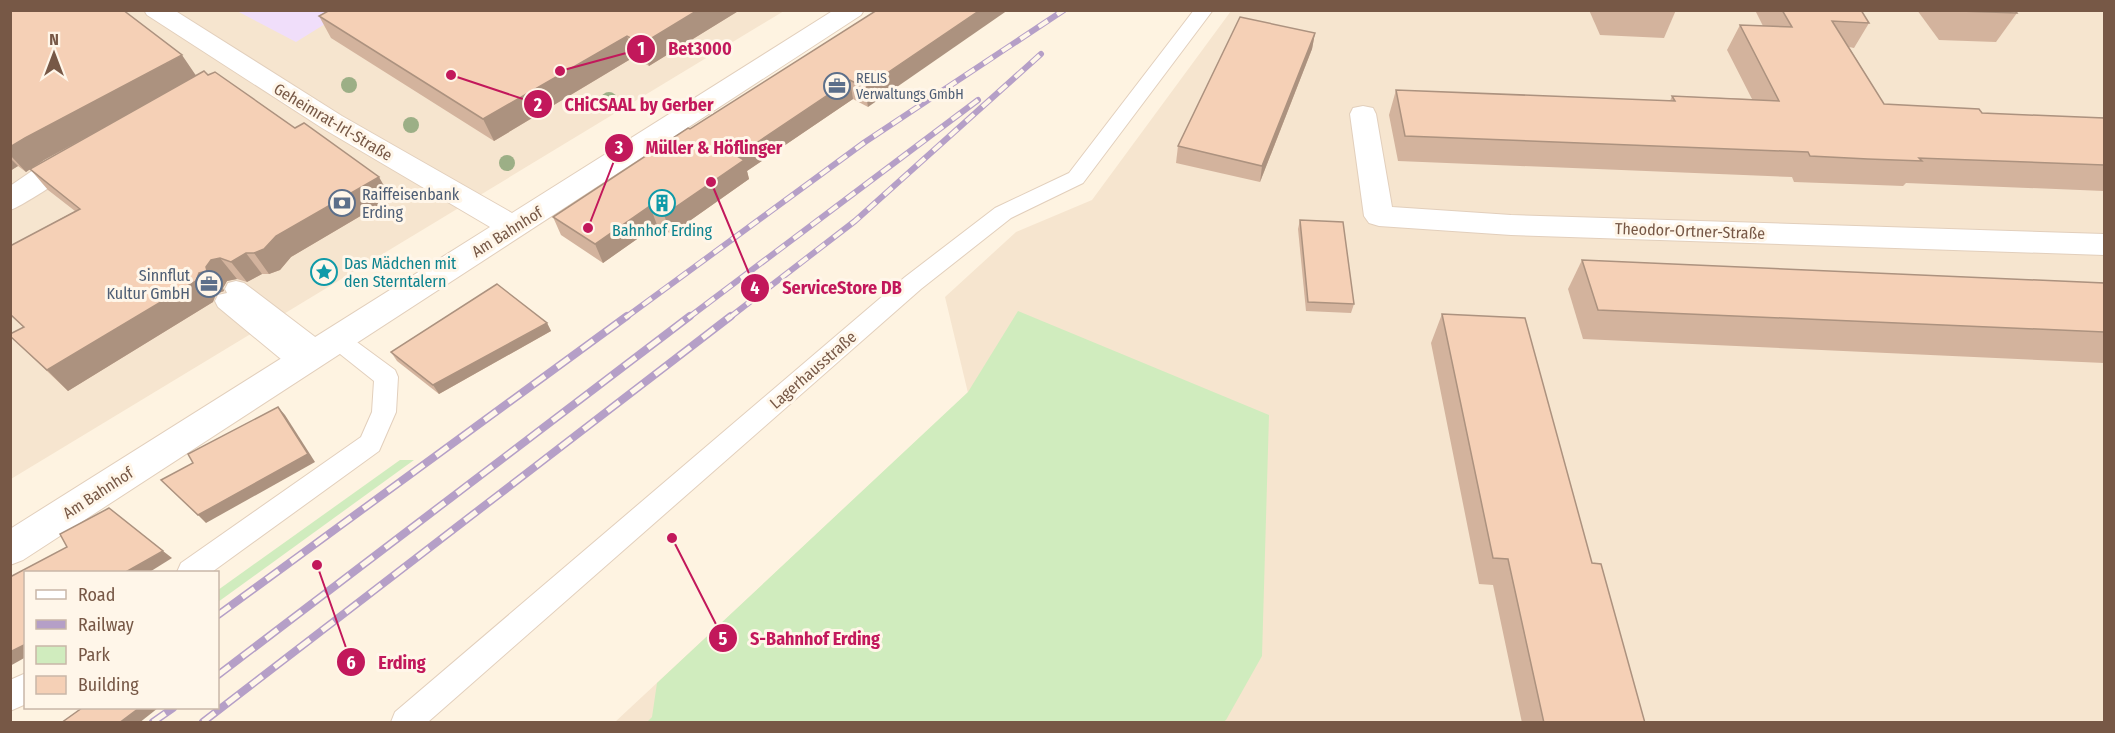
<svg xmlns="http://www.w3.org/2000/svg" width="2115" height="733" font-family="'Fira Sans Condensed',sans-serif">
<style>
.residential{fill:#f6e5cf}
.education{fill:#f0defa}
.green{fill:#d0ecbe}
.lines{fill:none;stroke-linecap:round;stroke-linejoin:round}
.lane-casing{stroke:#e2cfbc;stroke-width:2}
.street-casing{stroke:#e2cfbc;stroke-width:2}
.lane{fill:#fff;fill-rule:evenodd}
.street{fill:#fff;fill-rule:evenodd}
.rail-far1-casing{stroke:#b59fc7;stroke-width:6}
.rail-casing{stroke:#b59fc7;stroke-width:8}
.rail-far1{stroke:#fff6e9;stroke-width:4;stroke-dasharray:11;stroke-linecap:butt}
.rail{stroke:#fff6e9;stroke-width:5;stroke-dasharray:15;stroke-linecap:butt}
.tree{fill:#9caf86}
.wall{fill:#d3b39d;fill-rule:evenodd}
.shaded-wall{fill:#ac927f}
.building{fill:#f5d0b6;stroke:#ac927f;stroke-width:1.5}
.labels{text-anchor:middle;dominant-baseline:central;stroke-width:6;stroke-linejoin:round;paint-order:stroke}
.far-service-label{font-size:14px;fill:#4e5e75;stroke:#fff6e9;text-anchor:start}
.street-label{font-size:16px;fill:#775846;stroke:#fff6e9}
.service-label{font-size:16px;fill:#4e5e75;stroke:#fff6e9;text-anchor:start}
.culture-label{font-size:16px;fill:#0d838f;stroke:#fff6e9}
.leader{fill:none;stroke:#c2185b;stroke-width:2}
.callout-dot{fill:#c2185b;stroke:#fff6e9;stroke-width:2}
.mark-label{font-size:18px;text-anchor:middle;font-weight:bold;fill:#fff}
.callout-label{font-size:18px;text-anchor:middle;font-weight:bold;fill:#c2185b;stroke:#fff6e9;stroke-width:6;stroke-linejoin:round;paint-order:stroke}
</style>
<rect width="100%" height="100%" fill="#fef3e1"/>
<g class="residential">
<polygon points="11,11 784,11 11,479"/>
<polygon points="1231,11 2104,11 2104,722 615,722 968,393 945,297 1016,232 1092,200"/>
</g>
<polygon class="education" points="237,11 346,11 296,42"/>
<g class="green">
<polygon points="1018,311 1269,415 1262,656 1226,720 1223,722 647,722 652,717 657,683 968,392"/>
<polygon points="400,460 414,460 218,602 218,590"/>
</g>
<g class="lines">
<defs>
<g id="lane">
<polygon points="1194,10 1213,10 1083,183 1011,218 921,289 428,722 391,722 395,712 905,277 995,208 1069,173"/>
<polygon points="236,281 244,283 327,346 331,352 327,358 319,361 310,358 313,363 309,369 301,372 293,369 218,307 215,301 218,295 227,293 225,289 228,283"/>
<polygon points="338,331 346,334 395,370 398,377 396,412 379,451 212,572 177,572 181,563 361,437 372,412 374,381 330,346 326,340 330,334"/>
<polygon points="26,673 26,704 10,711 10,680"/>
</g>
<g id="street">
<polygon points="144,10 174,10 342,116 512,213 834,10 864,10 861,15 23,560 10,565 10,529 490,227 322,128 147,15"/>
<polygon points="1363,106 1373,108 1376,114 1392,207 1511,215 2104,234 2104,255 1511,235 1379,226 1369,223 1364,216 1350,114 1353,108"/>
<path d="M77,148L87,151L91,157C86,165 21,207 10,210V186L45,162Z"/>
</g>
</defs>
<use href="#lane" class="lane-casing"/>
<use href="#street" class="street-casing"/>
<use href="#lane" class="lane"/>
<use href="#street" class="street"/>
<defs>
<g id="rail-far1">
<polyline points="625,318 865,142 1064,10"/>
<polyline points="688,318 978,100"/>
<polyline points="729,318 855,221 1041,54"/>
</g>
<g id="rail">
<polyline points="218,615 627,316"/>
<polyline points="218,675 690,316"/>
<polyline points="153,722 173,708"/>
<polyline points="203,722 731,316"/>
</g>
</defs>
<use href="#rail-far1" class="rail-far1-casing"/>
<use href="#rail" class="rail-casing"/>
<use href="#rail-far1" class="rail-far1"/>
<use href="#rail" class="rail"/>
</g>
<g class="tree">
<circle cx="349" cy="85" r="8"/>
<circle cx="609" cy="100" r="8"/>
<circle cx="411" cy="125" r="8"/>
<circle cx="507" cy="163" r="8"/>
</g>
<g class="wall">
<path d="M10,10L196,75L391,198L291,257L280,270L269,274H262L247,282L237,279L227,281L223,288L224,291L216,294L213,302L68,391L10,336L23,327L10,315V246L75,211L48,190L30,169L26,172L18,166L10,171ZM100,130L34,167L44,160Z"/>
<polygon points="330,10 740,10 649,66 634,57 494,141 331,38 319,16"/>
<polygon points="877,10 868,107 853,99 747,171 749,179 671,234 657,225 603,263 561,235 553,217"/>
<polygon points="1589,10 1676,10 1664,38 1600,35"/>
<polygon points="1755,10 1861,10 1869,23 1854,48 1849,47 1884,104 1982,113 2104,118 2104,191 1906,183 1903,186 1850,184 1794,182 1792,177 1398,161 1389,115 1396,90 1670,101 1672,96 1752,99 1727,50 1740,25 1763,26"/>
<polygon points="1917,10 2015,10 2017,13 1996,42 1939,40"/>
<polygon points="1315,33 1312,49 1260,182 1176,163 1178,146"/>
<polygon points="1300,220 1354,304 1351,313 1306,311 1298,229"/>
<polygon points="1582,260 2104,283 2104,363 1583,339 1568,289"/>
<polygon points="1442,314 1592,563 1645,723 1522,723 1493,585 1479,584 1431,343"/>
<polygon points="547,323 551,331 439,394 397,361 391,352"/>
</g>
<g class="shaded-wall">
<polygon points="698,10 740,10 649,66 642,44"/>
<polygon points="980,10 1008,10 868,107 865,88"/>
<polygon points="1315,33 1312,49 1260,182 1262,166"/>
<polygon points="627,36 634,57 494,141 483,119"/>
<polygon points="182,55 197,77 44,160 26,172 10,155 10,147 25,138"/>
<polygon points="850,80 853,99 747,171 749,179 671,234 664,215 737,156"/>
<polygon points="10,158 18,166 10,171"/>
<polygon points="379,177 391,198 291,257 280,270 269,274 254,253 276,236"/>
<polygon points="650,206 657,225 603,263 595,244"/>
<polygon points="246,253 262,274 247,282 231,262"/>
<polygon points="220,258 237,279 227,281 223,288 224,291 216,294 213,302 68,391 47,370 199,273 206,267 211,260"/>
<polygon points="547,323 551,331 439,394 433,385"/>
<polygon points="278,407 285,415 315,462 206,523 198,515"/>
<polygon points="163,551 172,558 148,573 124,573"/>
<polygon points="26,644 26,657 10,666 10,652"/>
<polygon points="139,708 158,708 139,723 119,723"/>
</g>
<g class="building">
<polygon points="10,10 123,10 182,55 25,138 10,147"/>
<polygon points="330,10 698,10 642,44 627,36 483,119 319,16"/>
<polygon points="877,10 980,10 865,88 850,80 737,156 744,160 664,215 650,206 595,244 553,217 688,128 690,129"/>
<polygon points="1782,10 1861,10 1869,23 1832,21 1884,104 1979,109 1982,113 2104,118 2104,165 1919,158 1922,161 1868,159 1810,156 1808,152 1405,136 1396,90 1675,101 1672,96 1779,101 1740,25 1792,27"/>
<polygon points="1958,10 2015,10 2017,13 1959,11"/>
<polygon points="1240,17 1315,33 1262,166 1178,146"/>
<polygon points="204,71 208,75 215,72 295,128 304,123 379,177 276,236 264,249 254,253 246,253 231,262 220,258 211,260 206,267 207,271 199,273 196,281 47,370 10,336 10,334 24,327 10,314 10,246 80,209 30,169"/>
<polygon points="1300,220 1343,222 1354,304 1308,302"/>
<polygon points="1582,260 2104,283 2104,332 1598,310"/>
<polygon points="497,284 547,323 433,385 391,352"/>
<polygon points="1442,314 1525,318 1592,563 1601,564 1645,723 1544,723 1508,559 1493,558"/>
<polygon points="278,407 308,454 198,515 161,480 193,463 188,454"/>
<polygon points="109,508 163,551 124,573 26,573 26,644 10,652 10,577 67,547 60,534"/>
<polygon points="82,708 139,708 119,723 61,723"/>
</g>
<defs>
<symbol id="office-ring" viewBox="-11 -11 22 22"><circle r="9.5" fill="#fff6e9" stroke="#5c6f8a" stroke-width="1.5"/><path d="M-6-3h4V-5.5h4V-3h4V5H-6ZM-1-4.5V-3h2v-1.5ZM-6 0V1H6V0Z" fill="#5c6f8a"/></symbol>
<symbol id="bank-ring" viewBox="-11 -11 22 22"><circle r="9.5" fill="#fff6e9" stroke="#5c6f8a" stroke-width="1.5"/><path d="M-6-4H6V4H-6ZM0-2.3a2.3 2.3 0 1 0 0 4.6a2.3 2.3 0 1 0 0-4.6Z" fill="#5c6f8a"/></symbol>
<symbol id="building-ring" viewBox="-11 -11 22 22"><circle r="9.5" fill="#fff6e9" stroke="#0f9aa8" stroke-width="1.5"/><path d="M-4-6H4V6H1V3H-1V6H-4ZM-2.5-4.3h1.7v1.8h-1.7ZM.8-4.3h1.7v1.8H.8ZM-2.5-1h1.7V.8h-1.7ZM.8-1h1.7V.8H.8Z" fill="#0f9aa8"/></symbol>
<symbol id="sight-ring" viewBox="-11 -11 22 22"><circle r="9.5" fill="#fff6e9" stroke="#0f9aa8" stroke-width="1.5"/><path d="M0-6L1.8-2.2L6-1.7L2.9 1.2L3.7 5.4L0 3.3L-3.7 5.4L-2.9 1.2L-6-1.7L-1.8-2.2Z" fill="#0f9aa8"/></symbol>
</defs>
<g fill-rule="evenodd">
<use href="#office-ring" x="822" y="71" width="30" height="30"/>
<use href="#bank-ring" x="327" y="188" width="30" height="30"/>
<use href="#building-ring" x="647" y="188" width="30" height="30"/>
<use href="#sight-ring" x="309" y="257" width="30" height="30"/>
<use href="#office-ring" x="194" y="269" width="30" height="30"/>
</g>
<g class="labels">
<g class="far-service-label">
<text x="856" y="78">RELIS<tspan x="856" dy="16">Verwaltungs GmbH</tspan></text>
</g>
<g class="street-label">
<text transform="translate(333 122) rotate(31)">Geheimrat-Irl-Straße</text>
<text transform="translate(1690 231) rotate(2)">Theodor-Ortner-Straße</text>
<text transform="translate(507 232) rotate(-32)">Am Bahnhof</text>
<text transform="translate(813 370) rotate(-41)">Lagerhausstraße</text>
<text transform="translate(98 493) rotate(-33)">Am Bahnhof</text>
</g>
<g class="service-label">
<text x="362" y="194">Raiffeisenbank<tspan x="362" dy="18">Erding</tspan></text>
<text x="190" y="275" text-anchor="end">Sinnflut<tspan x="190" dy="18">Kultur GmbH</tspan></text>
</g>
<g class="culture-label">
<text x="662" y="230">Bahnhof Erding</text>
<text x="344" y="263" text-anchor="start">Das Mädchen mit<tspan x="344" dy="18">den Sterntalern</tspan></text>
</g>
</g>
<path class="leader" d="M560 71L641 49M451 75L538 104M588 228L619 148M711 182L755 288M672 538L723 638M317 565L351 662"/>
<g class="callout-dot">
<circle cx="560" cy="71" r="6"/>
<circle cx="451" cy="75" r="6"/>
<circle cx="588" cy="228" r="6"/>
<circle cx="711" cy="182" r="6"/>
<circle cx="672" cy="538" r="6"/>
<circle cx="317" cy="565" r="6"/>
<circle cx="641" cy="49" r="15"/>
<circle cx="538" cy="104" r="15"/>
<circle cx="619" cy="148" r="15"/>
<circle cx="755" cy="288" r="15"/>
<circle cx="723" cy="638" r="15"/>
<circle cx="351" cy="662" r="15"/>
</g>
<g class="mark-label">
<text x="641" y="55">1</text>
<text x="538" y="111">2</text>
<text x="619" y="154">3</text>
<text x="755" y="294">4</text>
<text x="723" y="645">5</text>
<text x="351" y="669">6</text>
</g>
<g class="callout-label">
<text x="700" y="55">Bet3000</text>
<text x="639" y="111">CHiCSAAL by Gerber</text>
<text x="714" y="154">Müller &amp; Höflinger</text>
<text x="842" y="294">ServiceStore DB</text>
<text x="815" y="645">S-Bahnhof Erding</text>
<text x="402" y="669">Erding</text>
</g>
<rect width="2115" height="733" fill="none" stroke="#775846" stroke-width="24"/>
<rect x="24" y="571" width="195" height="138" fill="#fff6e9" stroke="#c9b7a8" stroke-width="1.5"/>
<rect x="36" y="590" width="30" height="9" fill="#ffffff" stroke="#c9b7a8" stroke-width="1.5"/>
<text x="78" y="601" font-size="18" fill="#775846">Road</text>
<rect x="36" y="620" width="30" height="9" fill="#b59fc7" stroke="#c9b7a8" stroke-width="1.5"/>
<text x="78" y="631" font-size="18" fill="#775846">Railway</text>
<rect x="36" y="646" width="30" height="18" fill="#d0ecbe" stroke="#c9b7a8" stroke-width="1.5"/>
<text x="78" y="661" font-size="18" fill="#775846">Park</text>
<rect x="36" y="676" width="30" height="18" fill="#f5d0b6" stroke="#c9b7a8" stroke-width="1.5"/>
<text x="78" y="691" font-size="18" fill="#775846">Building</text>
<g transform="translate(54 54)" stroke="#fff6e9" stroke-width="4.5" paint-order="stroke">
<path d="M0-4.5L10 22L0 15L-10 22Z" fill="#775846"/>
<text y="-9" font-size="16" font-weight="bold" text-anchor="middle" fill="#775846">N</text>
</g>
</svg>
